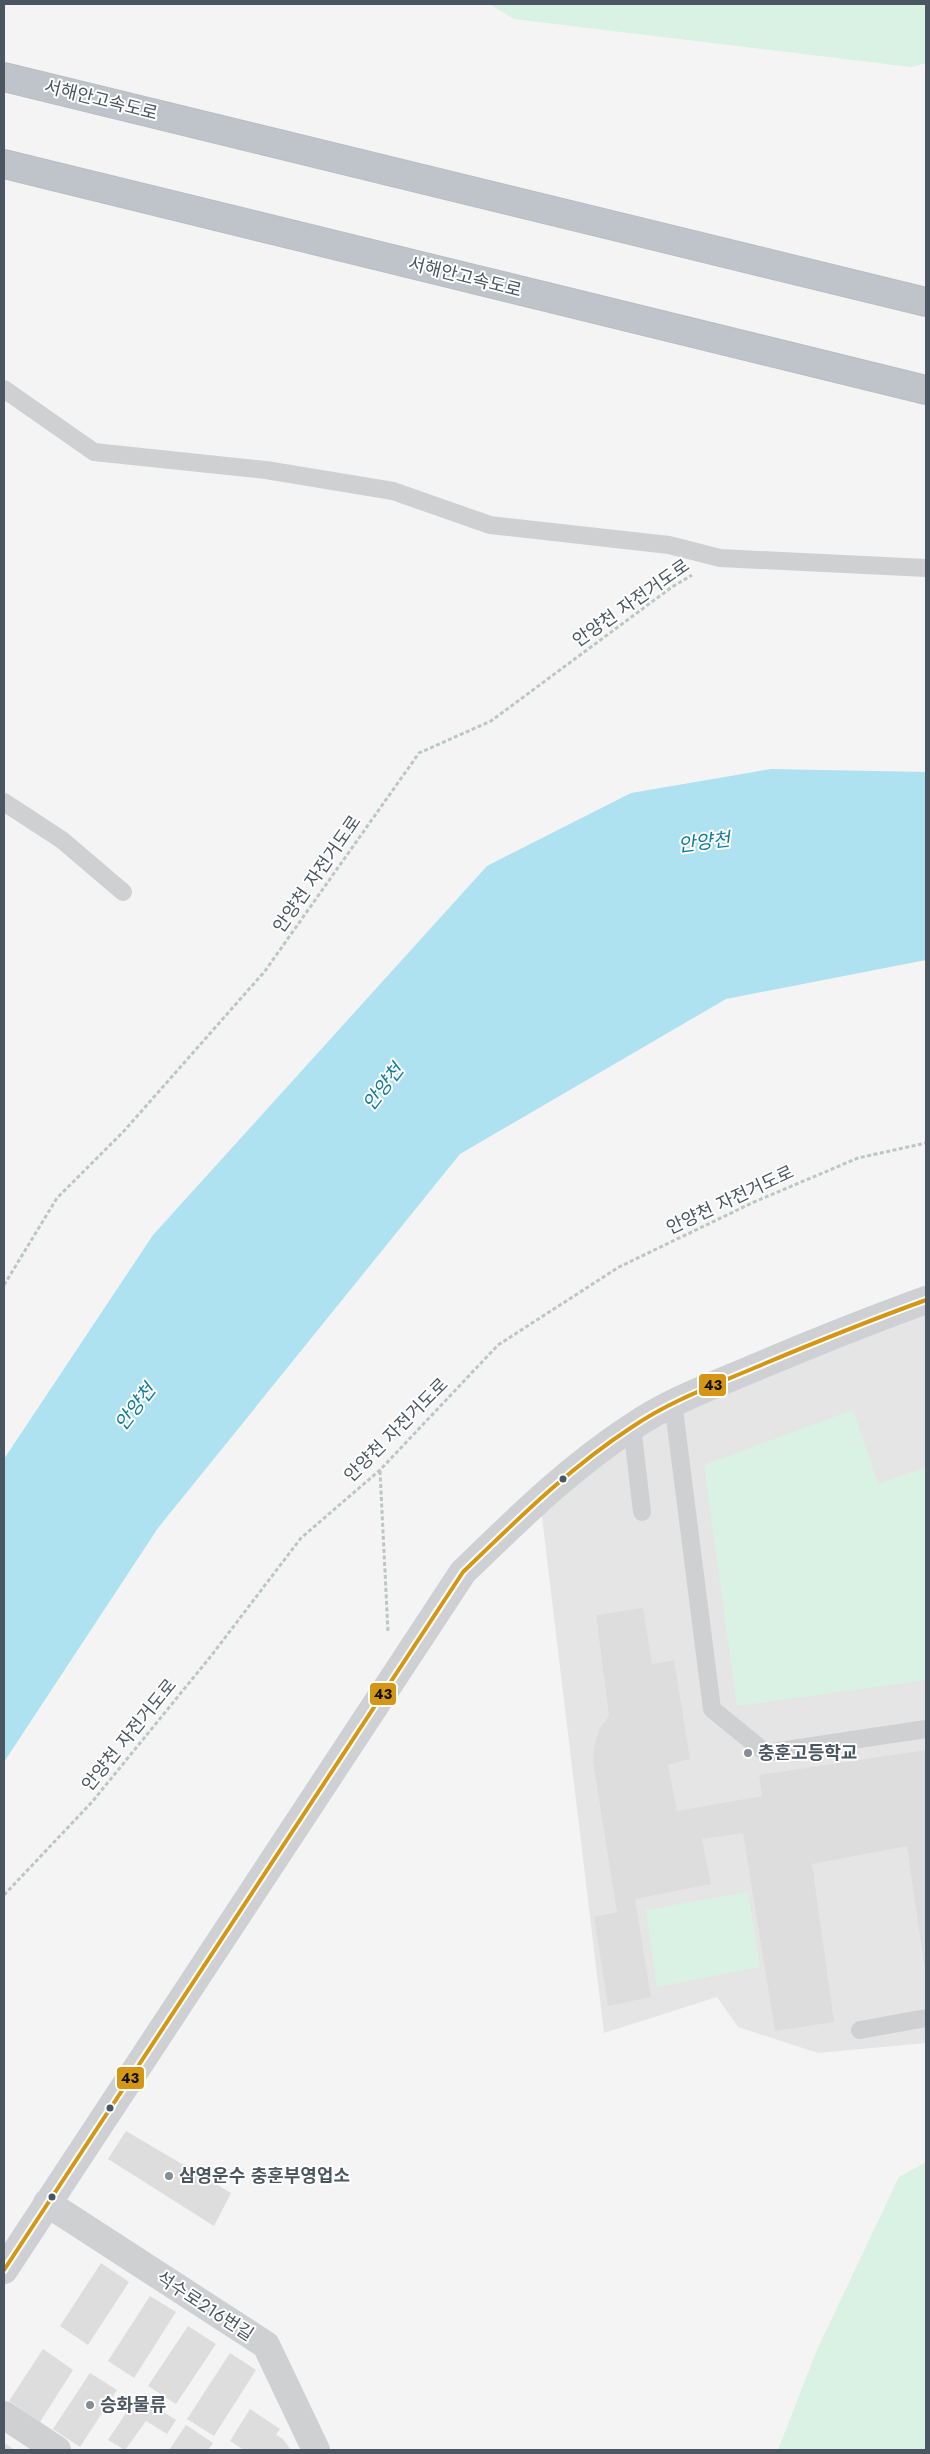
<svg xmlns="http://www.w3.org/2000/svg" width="930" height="2454" font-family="Jost,'Noto Sans KR',sans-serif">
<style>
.education{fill:#e6e5e6}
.green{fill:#d9f2e3}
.water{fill:#aee2f0}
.building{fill:#ddddde}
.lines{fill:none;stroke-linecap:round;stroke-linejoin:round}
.highway-casing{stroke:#b9bec3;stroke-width:30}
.path{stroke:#bcc7c4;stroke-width:3;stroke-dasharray:4 2.5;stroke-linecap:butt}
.lane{stroke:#ced0d2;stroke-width:18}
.street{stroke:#ced0d2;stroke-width:28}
.secondary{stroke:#ced0d4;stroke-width:28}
.highway{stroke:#bec4c9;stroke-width:28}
.bus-1-casing{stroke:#fff;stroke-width:8}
.bus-1{stroke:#d49613;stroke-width:4}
.bus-dot{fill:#4a5661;stroke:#fff;stroke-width:2}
.poi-dot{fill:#868d94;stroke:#fff;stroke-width:2}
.labels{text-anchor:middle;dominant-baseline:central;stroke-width:4;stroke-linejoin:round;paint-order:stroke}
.street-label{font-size:18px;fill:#4a5661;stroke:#fff}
.poi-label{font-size:18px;font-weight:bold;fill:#4a5661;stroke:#fff;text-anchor:start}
.water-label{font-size:19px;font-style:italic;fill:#0c7c9b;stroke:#fff}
.line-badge{stroke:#fff;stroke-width:2}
.pale-badge-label{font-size:14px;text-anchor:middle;font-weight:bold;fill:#111}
</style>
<rect width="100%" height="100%" fill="#f4f4f4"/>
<polygon class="education" points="926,1307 926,2043 818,2053 738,2027 717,1997 604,2033 541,1509 584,1473 678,1410"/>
<g class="green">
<polygon points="489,4 926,4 926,63 911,67 514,19"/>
<polygon points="853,1410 878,1484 926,1467 926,1680 737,1706 704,1465"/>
<polygon points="748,1892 760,1967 657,1987 646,1910"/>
<polygon points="926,2162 926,2450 778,2450 816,2352 899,2177"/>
</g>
<polygon class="water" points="771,769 926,772 926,960 726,999 460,1154 158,1528 4,1762 4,1459 153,1235 487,866 631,793"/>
<g class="building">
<polygon points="643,1608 652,1664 674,1660 690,1759 668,1765 677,1811 762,1796 759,1775 926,1750 926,1978 907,1846 812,1864 834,2022 775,2031 743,1833 702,1839 711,1884 635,1899 651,1997 608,2006 594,1917 617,1912 593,1762 594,1747 599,1730 609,1716 596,1615"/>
<polygon points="126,2131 231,2193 214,2226 108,2159"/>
<polygon points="101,2263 129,2282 88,2345 60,2326"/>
<polygon points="150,2296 176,2312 134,2378 108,2361"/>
<polygon points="188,2326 216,2344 176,2404 148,2386"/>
<polygon points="43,2349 73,2370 40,2422 9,2401"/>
<polygon points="230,2353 256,2370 214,2436 187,2419"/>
<polygon points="90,2373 117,2390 80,2447 53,2429"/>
<polygon points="138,2395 176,2420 167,2434 146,2421 125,2450 108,2440"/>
<polygon points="250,2409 280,2429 276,2435 283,2439 291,2450 244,2450 230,2441"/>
<polygon points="186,2425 213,2443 208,2450 169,2450"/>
<polygon points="4,2443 15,2450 4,2450"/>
</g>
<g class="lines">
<defs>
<g id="highway">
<polyline points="4,77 926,302"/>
<polyline points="4,164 926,390"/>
</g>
</defs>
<use href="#highway" class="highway-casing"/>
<g class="path">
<polyline points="4,1285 57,1198 124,1131 265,971 419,753 491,721 672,587 692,575"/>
<polyline points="380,1471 388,1632"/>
<polyline points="4,1895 92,1802 211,1656 301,1538 380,1470 498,1345 619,1267 754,1202 858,1158 926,1143"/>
</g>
<g class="lane">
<polyline points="4,389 94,452 266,470 393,491 490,525 669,545 720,558 926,568"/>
<polyline points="4,802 62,840 123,892"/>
<polyline points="673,1402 712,1709 766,1753 926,1729"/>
<polyline points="632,1426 642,1512"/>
<polyline points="860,2030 926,2018"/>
</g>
<g class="street">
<polyline points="47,2203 266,2345 316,2450"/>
<polyline points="4,2415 57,2450"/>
</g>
<path class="secondary" d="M4,2270L463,1572C517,1520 569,1468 632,1427C670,1401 712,1386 754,1368C811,1344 868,1321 926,1300"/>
<use href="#highway" class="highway"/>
<defs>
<path id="bus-1" d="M4,2270L463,1572C517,1520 569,1468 632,1427C670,1401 712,1386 754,1368C811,1344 868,1321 926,1300"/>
</defs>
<use href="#bus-1" class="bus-1-casing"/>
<use href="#bus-1" class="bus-1"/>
</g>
<g class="bus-dot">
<circle cx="563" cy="1479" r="4.5"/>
<circle cx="110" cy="2108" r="4.5"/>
<circle cx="52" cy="2197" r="4.5"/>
</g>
<g class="poi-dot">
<circle cx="748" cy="1753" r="5"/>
<circle cx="169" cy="2176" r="5"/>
<circle cx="90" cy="2405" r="5"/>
</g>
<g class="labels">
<g class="street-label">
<text transform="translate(101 100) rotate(14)">서해안고속도로</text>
<text transform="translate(465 277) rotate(14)">서해안고속도로</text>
<text transform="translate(631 603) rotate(-35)">안양천 자전거도로</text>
<text transform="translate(317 874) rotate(-55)">안양천 자전거도로</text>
<text transform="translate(730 1200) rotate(-25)">안양천 자전거도로</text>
<text transform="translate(396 1430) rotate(-45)">안양천 자전거도로</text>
<text transform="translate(129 1735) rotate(-51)">안양천 자전거도로</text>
<text transform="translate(205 2306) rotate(33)">석수로216번길</text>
</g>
<g class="poi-label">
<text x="758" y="1753">충훈고등학교</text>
<text x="179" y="2176">삼영운수 충훈부영업소</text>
<text x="100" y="2405">승화물류</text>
</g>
<g class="water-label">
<text transform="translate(704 842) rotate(-7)">안양천</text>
<text transform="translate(383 1087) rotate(-52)">안양천</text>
<text transform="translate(135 1407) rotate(-52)">안양천</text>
</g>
</g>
<g class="line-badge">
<rect x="698" y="1373" width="29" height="24" rx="5" fill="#d49613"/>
<rect x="369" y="1682" width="28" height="24" rx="5" fill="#d49613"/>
<rect x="116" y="2066" width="29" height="24" rx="5" fill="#d49613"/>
</g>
<g class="pale-badge-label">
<text x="713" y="1390">43</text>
<text x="383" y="1699">43</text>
<text x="130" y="2083">43</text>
</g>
<rect width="930" height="2454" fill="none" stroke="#4a5661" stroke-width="10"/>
</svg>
